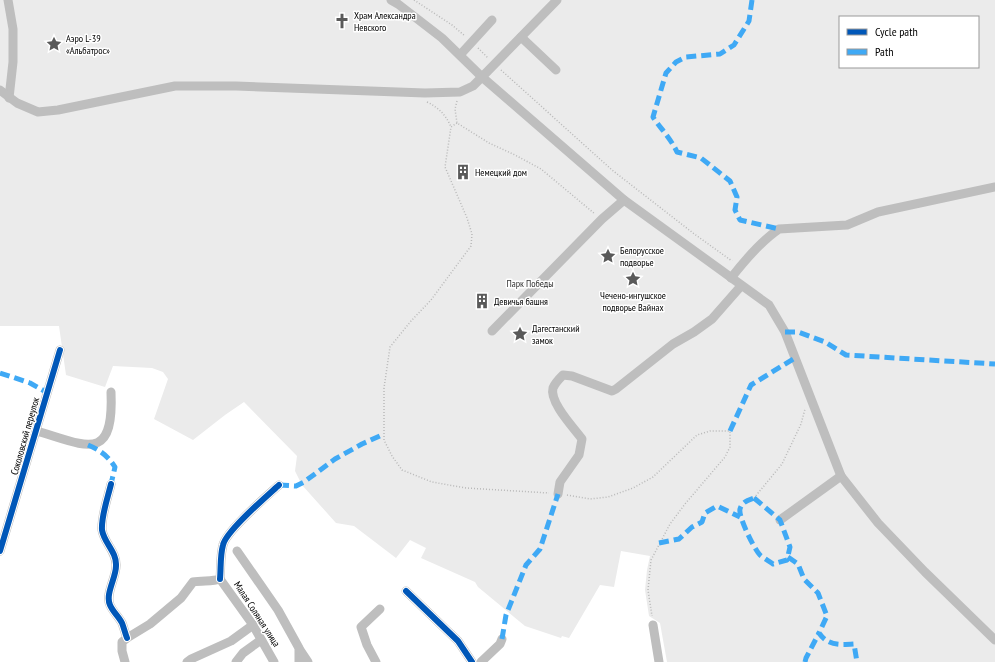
<svg xmlns="http://www.w3.org/2000/svg" width="995" height="662" font-family="'PT Sans Narrow',sans-serif">
<style>
.green{fill:#ebebeb;fill-rule:evenodd}
.lines{fill:none;stroke-linecap:round;stroke-linejoin:round}
.path{stroke:#b9b9b9;stroke-width:1.5;stroke-dasharray:1 2;stroke-linecap:butt}
.minor{stroke:#bebebe;stroke-width:9}
.quiet{stroke:#3fa9f5;stroke-width:5;stroke-dasharray:10 5;stroke-linecap:butt}
.cycleway-casing{stroke:#fff;stroke-width:8}
.cycleway{stroke:#0057b8;stroke-width:6}
.labels{text-anchor:middle;dominant-baseline:central;stroke-width:3;stroke-linejoin:round;paint-order:stroke}
.poi-label{font-size:10px;fill:#000;stroke:#fff;text-anchor:start}
.park-label{font-size:10px;fill:#313131;stroke:#fff}
.street-label{font-size:10px;fill:#000;stroke:#fff}
</style>
<rect width="100%" height="100%" fill="#fff"/>
<path class="green" d="M0,0H995V662H667L660,623L649,616L645,590L647,570L650,556L621,551L614,587L600,585L569,638L562,636L561,638L525,626L478,587L475,582L421,558L426,548L410,540L396,558L354,526L336,523L302,485L295,471L297,456L244,402L225,415L193,440L154,419L168,379L163,372L152,368L113,366L105,387L66,375L59,326H0ZM840,17H978V67H840Z"/>
<g class="lines">
<g class="path">
<polyline points="414,0 452,25 465,36"/>
<polyline points="478,48 488,58"/>
<polyline points="501,70 612,170 693,233 732,261"/>
<polyline points="457,101 455,109 457,123 489,143 515,155 541,169 595,214"/>
<path d="M427,102C439,108 446,115 451,127"/>
<polyline points="457,123 451,127 445,167 467,218 472,234 471,246 431,300 411,321 390,347 384,388 384,440 392,456 402,470 432,482 466,488 549,493"/>
<polyline points="567,495 590,499 608,497 633,488 653,477 697,435 710,431 730,431 730,447 725,457 685,504 670,524 651,560 648,590 652,616"/>
<polyline points="754,498 782,464 801,424 805,409"/>
</g>
<g class="minor">
<polyline points="8,0 13,29 13,62 9,98"/>
<polyline points="391,0 398,4 442,38 482,77 624,200 769,305 785,332 841,476 878,523 925,572 995,640"/>
<polyline points="521,37 556,70"/>
<polyline points="460,55 492,20"/>
<polyline points="0,90 17,103 38,112 58,110 175,86 236,86 425,93 460,92 473,86 482,77 557,0"/>
<path d="M731,278C745,260 760,242 779,229L847,225L878,212L995,187"/>
<polyline points="492,331 602,219 624,200"/>
<path d="M37,431C87,446 114,463 111,392"/>
<path d="M111,484C108,497 101,516 102,530C104,543 117,552 116,566C116,578 105,594 110,605C113,612 119,617 122,623C124,628 125,633 127,638"/>
<path d="M558,494L560,482L579,455L582,439C574,428 549,402 553,388C555,383 559,379 563,375L572,376L612,391L616,389L673,344L694,332L712,319L741,286"/>
<polyline points="780,520 841,476"/>
<polyline points="0,551 60,350"/>
<polyline points="237,551 278,610 299,648 299,662"/>
<path d="M220,579C221,568 220,556 223,545C226,531 267,496 279,485"/>
<polyline points="220,579 253,625 274,662"/>
<polyline points="406,591 458,641 472,662"/>
<polyline points="653,625 659,662"/>
<polyline points="300,650 308,662"/>
<path d="M125,662L122,651V642L127,638L150,624L181,598L193,582C202,580 212,582 220,579"/>
<polyline points="187,662 191,659 231,641 253,625"/>
<polyline points="236,662 243,653 261,640"/>
<polyline points="376,662 367,645 361,627 380,609"/>
<polyline points="481,662 500,644 502,639"/>
</g>
<g class="quiet">
<path d="M752,0L749,21L734,45L720,54L686,57L676,62L666,73L653,117C661,129 671,139 677,152L701,158L730,181L737,197L735,210L740,220L779,229"/>
<polyline points="785,332 798,332 825,342 846,355 995,364"/>
<polyline points="0,373 30,383 48,393"/>
<polyline points="730,431 751,385 795,358"/>
<path d="M88,445C100,450 108,456 115,467L111,484"/>
<polyline points="279,485 296,486 304,482 335,459 362,444 384,434"/>
<path d="M754,498L780,520L790,547L787,560L773,564C769,561 763,558 760,555C754,549 738,516 740,509C742,502 748,500 754,498Z"/>
<polyline points="659,543 679,539 692,527 702,522 705,513 717,506 740,517"/>
<path d="M788,557L798,564L804,579L818,593L827,616L819,633C828,646 840,645 854,644L857,662"/>
<polyline points="502,639 506,615 526,565 540,549 558,494"/>
<polyline points="805,662 806,658 819,633"/>
</g>
<defs>
<g id="cycleway">
<path d="M111,484C108,497 101,516 102,530C104,543 117,552 116,566C116,578 105,594 110,605C113,612 119,617 122,623C124,628 125,633 127,638"/>
<polyline points="0,551 60,350"/>
<path d="M220,579C221,568 220,556 223,545C226,531 267,496 279,485"/>
<polyline points="406,591 458,641 472,662"/>
</g>
</defs>
<use href="#cycleway" class="cycleway-casing"/>
<use href="#cycleway" class="cycleway"/>
</g>
<defs>
<symbol id="church-bare" viewBox="-9 -9 18 18"><path d="M-1.2-6h2.4v3.5h3.3v2.4h-3.3V6h-2.4V-.1h-3.3v-2.4h3.3Z" fill="#595959" stroke="#fff" stroke-width="2.5" paint-order="stroke"/></symbol>
<symbol id="sight-bare" viewBox="-9 -9 18 18"><path d="M0-6L1.8-2.2L6-1.7L2.9 1.2L3.7 5.4L0 3.3L-3.7 5.4L-2.9 1.2L-6-1.7L-1.8-2.2Z" fill="#595959" stroke="#fff" stroke-width="2.5" paint-order="stroke"/></symbol>
<symbol id="building-bare" viewBox="-9 -9 18 18"><path d="M-4-6H4V6H1V3H-1V6H-4ZM-2.5-4.3h1.7v1.8h-1.7ZM.8-4.3h1.7v1.8H.8ZM-2.5-1h1.7V.8h-1.7ZM.8-1h1.7V.8H.8Z" fill="#595959" stroke="#fff" stroke-width="2.5" paint-order="stroke"/></symbol>
</defs>
<g fill-rule="evenodd">
<use href="#church-bare" x="331" y="10" width="22" height="22"/>
<use href="#sight-bare" x="43" y="33" width="22" height="22"/>
<use href="#building-bare" x="452" y="161" width="22" height="22"/>
<use href="#sight-bare" x="597" y="245" width="22" height="22"/>
<use href="#sight-bare" x="622" y="268" width="22" height="22"/>
<use href="#building-bare" x="471" y="290" width="22" height="22"/>
<use href="#sight-bare" x="509" y="323" width="22" height="22"/>
</g>
<g class="labels">
<g class="poi-label">
<text x="354" y="15">Храм Александра<tspan x="354" dy="12">Невского</tspan></text>
<text x="66" y="38">Аэро L-39<tspan x="66" dy="12">«Альбатрос»</tspan></text>
<text x="475" y="172">Немецкий дом</text>
<text x="620" y="250">Белорусское<tspan x="620" dy="12">подворье</tspan></text>
<text x="633" y="295" text-anchor="middle">Чечено-ингушское<tspan x="633" dy="12">подворье Вайнах</tspan></text>
<text x="494" y="301">Девичья башня</text>
<text x="532" y="328">Дагестанский<tspan x="532" dy="12">замок</tspan></text>
</g>
<g class="park-label">
<text x="530" y="283">Парк Победы</text>
</g>
<g class="street-label">
<text transform="translate(25 436) rotate(-74)">Соколовский переулок</text>
<text transform="translate(257 614) rotate(57)">Малая Соляная улица</text>
</g>
</g>
<rect x="839" y="16" width="140" height="52" fill="#ffffff" stroke="#999999"/>
<rect x="847" y="29" width="20" height="6" fill="#0057b8" stroke="#999999"/>
<text x="875" y="36" font-size="12" fill="#000000">Cycle path</text>
<rect x="847" y="49" width="20" height="6" fill="#3fa9f5" stroke="#999999"/>
<text x="875" y="56" font-size="12" fill="#000000">Path</text>
</svg>
